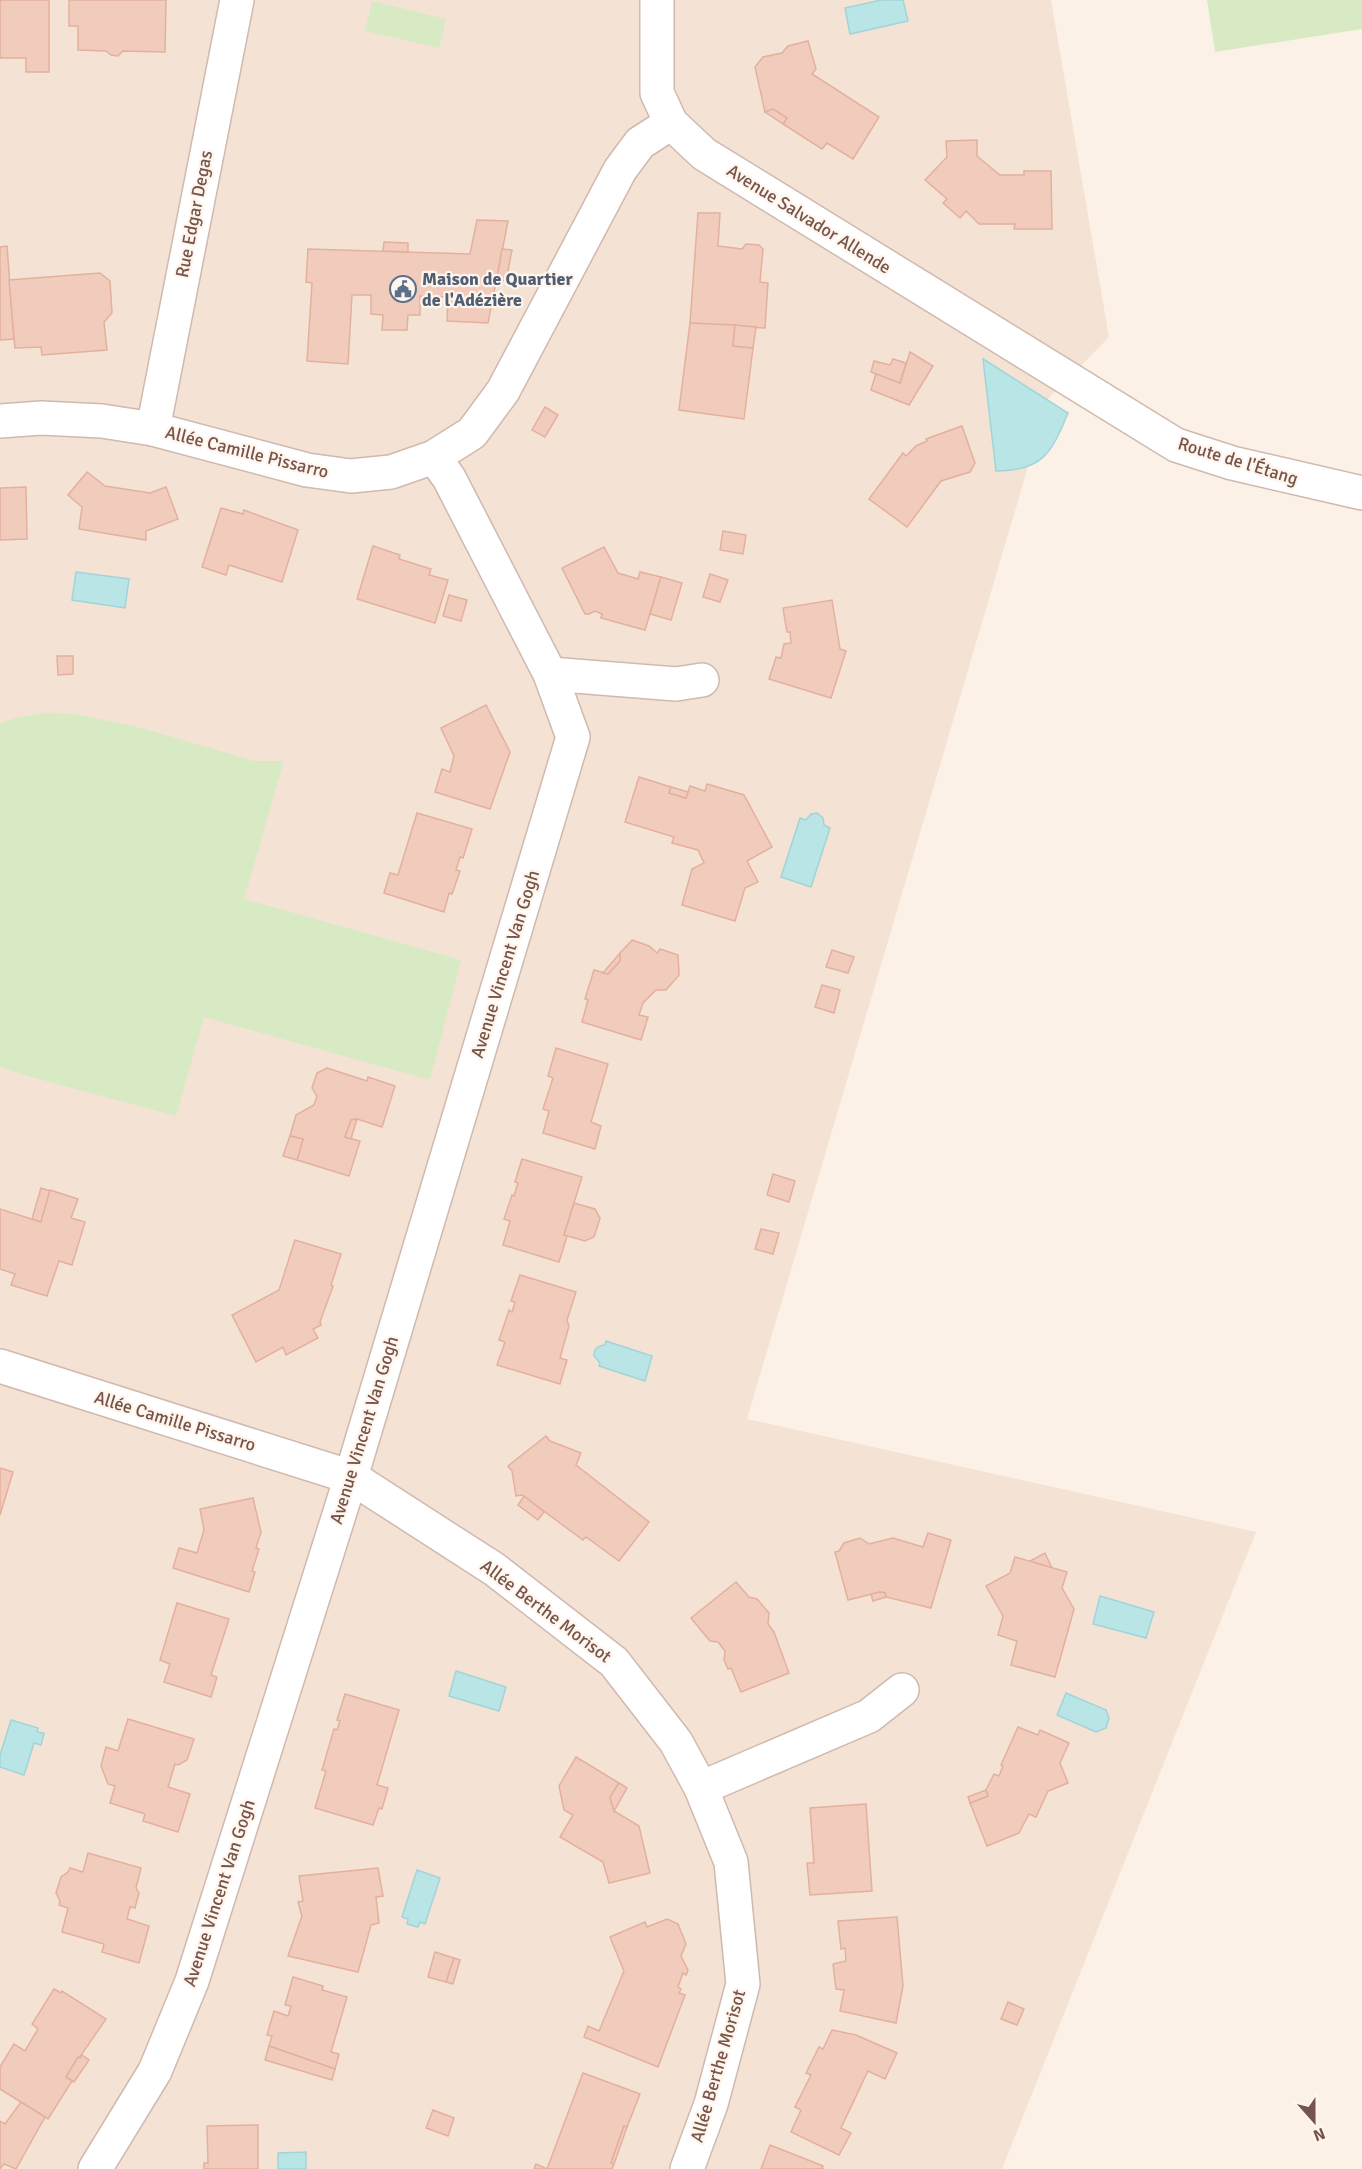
<svg xmlns="http://www.w3.org/2000/svg" width="1362" height="2169" font-family="Signika,sans-serif">
<style>
.residential{fill:#f4e2d4}
.green{fill:#d8eac4}
.water{fill:#bae5e6;stroke:#a0d5d8;stroke-width:1.5}
.building{fill:#f1ccbd;stroke:#e4b09e;stroke-width:1.5}
.lines{fill:none;stroke-linecap:round;stroke-linejoin:round}
.minor-casing{stroke:#d0b9af;stroke-width:36}
.minor{stroke:#fff;stroke-width:33}
.labels{text-anchor:middle;dominant-baseline:central;stroke-width:4.5;stroke-linejoin:round;paint-order:stroke}
.street-label{font-size:18px;fill:#75554b;stroke:#fff5ec}
.service-label{font-size:18px;font-weight:bold;fill:#4e5e75;stroke:#fff5ec;text-anchor:start}
</style>
<rect width="100%" height="100%" fill="#fcf1e6"/>
<polygon class="residential" points="0,0 1051,0 1109,337 1048,399 747,1419 1256,1532 1002,2169 0,2169"/>
<g class="green">
<polygon points="1207,0 1362,0 1362,29 1215,52"/>
<polygon points="372,1 446,19 439,48 365,31"/>
<polygon points="44,713 76,714 142,728 254,761 284,761 244,899 461,960 430,1080 204,1017 176,1116 31,1077 0,1067 0,723 19,717"/>
</g>
<g class="water">
<polygon points="881,0 903,0 908,21 850,34 845,8"/>
<path d="M983,359L1068,413C1052,452 1043,471 996,471Z"/>
<polygon points="76,572 129,579 125,608 72,600"/>
<polygon points="817,813 823,818 824,825 830,828 811,887 781,877 800,818 806,820 811,814"/>
<path d="M606,1341L652,1356L645,1381L599,1366L600,1363L594,1356C594,1349 597,1346 605,1345Z"/>
<polygon points="1100,1596 1154,1612 1146,1638 1093,1624"/>
<polygon points="456,1671 506,1687 499,1711 449,1696"/>
<polygon points="1066,1693 1106,1710 1109,1718 1106,1728 1096,1732 1057,1715"/>
<polygon points="11,1720 38,1728 37,1732 44,1733 41,1745 34,1743 24,1775 0,1767 0,1755"/>
<polygon points="417,1870 440,1878 425,1924 420,1922 418,1927 407,1924 408,1919 402,1917"/>
<polygon points="306,2152 306,2169 278,2169 278,2153"/>
</g>
<g class="building">
<polygon points="3,0 49,0 49,72 26,72 26,58 0,58 0,1"/>
<polygon points="69,0 166,0 165,52 123,51 118,56 111,55 106,51 78,50 78,26 69,26"/>
<polygon points="808,41 816,69 812,74 879,117 853,159 827,143 822,149 783,124 787,118 773,109 765,112 755,67 763,57 782,53 788,46"/>
<polygon points="773,109 787,118 783,124 765,112"/>
<polygon points="977,140 977,156 1000,175 1024,175 1024,171 1051,171 1052,229 1014,229 1015,224 979,224 966,211 960,218 943,203 947,199 925,180 947,157 946,141"/>
<polygon points="698,213 720,213 718,246 742,249 746,244 759,245 763,249 760,282 768,283 765,328 690,323"/>
<polygon points="477,220 508,221 488,323 447,321 448,297 420,296 420,315 408,315 407,330 382,330 383,315 371,314 371,295 352,295 348,364 307,361 312,283 306,282 308,249 470,254"/>
<polygon points="384,242 408,243 408,252 383,251"/>
<polygon points="7,246 14,339 0,340 0,247"/>
<polygon points="502,249 512,250 506,281 497,279"/>
<polygon points="100,273 110,281 112,313 104,322 107,350 42,355 41,347 15,348 9,280"/>
<polygon points="690,323 735,325 733,346 753,348 744,419 679,410"/>
<polygon points="735,325 756,327 753,348 733,346"/>
<polygon points="910,352 933,366 909,405 871,390 876,373 900,383"/>
<polygon points="893,359 906,363 900,383 871,372 874,361 890,365"/>
<polygon points="545,407 558,415 545,437 532,430"/>
<polygon points="962,426 975,463 970,472 941,481 907,527 869,499 903,453 906,456 916,446 927,441 926,439"/>
<polygon points="87,472 105,486 150,493 166,487 178,519 146,531 146,540 79,529 82,507 68,495"/>
<polygon points="26,487 27,539 0,540 0,488"/>
<polygon points="221,508 243,514 244,510 298,530 282,582 229,565 226,575 202,567"/>
<polygon points="723,531 746,535 743,554 720,550"/>
<polygon points="373,546 400,555 399,559 431,569 429,575 448,580 435,623 357,599"/>
<polygon points="604,547 618,573 638,579 640,572 661,577 645,630 601,618 602,614 595,611 589,614 585,614 562,568"/>
<polygon points="710,574 728,580 720,602 703,597"/>
<polygon points="661,577 682,583 671,620 650,614"/>
<polygon points="449,595 467,600 461,621 443,616"/>
<polygon points="832,600 840,649 846,651 831,698 769,679 776,657 781,658 784,644 791,643 790,632 787,632 783,608"/>
<polygon points="57,656 73,656 73,674 58,675"/>
<polygon points="486,705 510,752 490,809 435,792 442,769 450,772 454,756 441,728"/>
<polygon points="639,777 671,787 669,793 686,798 690,786 705,791 707,784 744,795 772,847 747,861 758,882 745,888 735,921 682,905 692,869 704,863 698,850 672,843 674,837 625,822"/>
<polygon points="671,787 688,792 686,798 669,793"/>
<polygon points="417,813 472,829 463,858 460,857 456,870 460,871 452,894 449,893 444,912 384,893 390,873 398,875"/>
<polygon points="632,940 649,946 657,953 660,949 678,955 679,975 666,990 656,990 643,1003 639,1015 648,1017 641,1040 582,1022 588,1000 585,999 594,970 608,974 620,961 620,953"/>
<polygon points="832,950 854,957 848,973 826,967"/>
<polygon points="620,953 620,961 608,974 603,973"/>
<polygon points="822,985 840,990 834,1013 815,1007"/>
<polygon points="556,1048 608,1064 591,1122 601,1126 595,1149 543,1133 549,1111 543,1109 553,1078 548,1076"/>
<polygon points="327,1068 367,1081 368,1077 395,1086 382,1127 357,1119 351,1120 345,1137 360,1141 349,1176 297,1160 303,1139 290,1136 296,1115 314,1105 317,1096 312,1088 317,1073"/>
<polygon points="357,1119 351,1139 345,1137 351,1120"/>
<polygon points="290,1136 303,1139 297,1160 283,1156"/>
<polygon points="522,1159 582,1177 564,1235 567,1236 559,1262 503,1245 510,1221 504,1219 512,1195 514,1196 518,1183 515,1182"/>
<polygon points="773,1174 795,1181 789,1202 767,1195"/>
<polygon points="41,1188 50,1191 41,1222 32,1219"/>
<polygon points="50,1190 78,1199 71,1218 85,1222 72,1265 59,1261 47,1296 11,1285 15,1274 0,1269 0,1209 41,1222"/>
<polygon points="574,1203 595,1209 600,1218 594,1237 585,1241 564,1235"/>
<polygon points="761,1229 779,1233 773,1254 755,1249"/>
<polygon points="295,1240 341,1254 331,1285 333,1286 320,1322 321,1325 313,1329 318,1338 286,1355 283,1347 256,1362 232,1315 279,1290"/>
<polygon points="520,1275 576,1292 567,1320 569,1326 560,1358 567,1360 560,1384 497,1365 505,1342 499,1340 509,1310 512,1312 515,1302 511,1301"/>
<polygon points="546,1436 550,1441 581,1453 576,1465 649,1522 619,1561 586,1537 583,1540 522,1495 516,1496 512,1471 508,1466"/>
<polygon points="0,1468 13,1472 0,1515"/>
<polygon points="524,1496 544,1512 538,1520 518,1505"/>
<polygon points="253,1498 261,1532 256,1548 259,1549 252,1571 255,1572 249,1592 173,1568 179,1548 197,1553 204,1530 200,1509"/>
<polygon points="928,1533 951,1540 931,1608 886,1597 885,1593 880,1592 848,1600 835,1552 839,1551 844,1543 860,1538 869,1544 893,1538 923,1547"/>
<polygon points="1045,1553 1052,1568 1030,1561"/>
<polygon points="1015,1557 1067,1572 1062,1588 1074,1609 1055,1677 1011,1665 1017,1641 998,1635 1003,1616 986,1586 1010,1573"/>
<polygon points="736,1582 749,1597 757,1599 769,1613 768,1624 774,1632 789,1673 741,1692 731,1668 728,1669 724,1660 725,1651 718,1642 710,1641 691,1618"/>
<polygon points="880,1592 885,1593 886,1597 873,1601 871,1594"/>
<polygon points="177,1603 229,1619 211,1675 217,1677 211,1697 164,1682 170,1664 160,1660"/>
<polygon points="345,1694 399,1710 377,1785 388,1788 382,1809 379,1808 373,1825 315,1808 326,1771 322,1770 334,1729 337,1730 340,1721 337,1720"/>
<polygon points="128,1719 194,1739 187,1760 178,1765 175,1764 168,1787 190,1794 178,1832 143,1821 145,1814 110,1803 115,1786 108,1784 101,1766 106,1747 118,1751"/>
<polygon points="1018,1727 1038,1735 1040,1730 1069,1743 1060,1763 1068,1783 1048,1791 1036,1817 1029,1814 1019,1833 987,1846 970,1803 988,1796 986,1790 994,1774 999,1776 1003,1766 1001,1765"/>
<polygon points="576,1757 619,1783 610,1797 614,1811 639,1826 650,1873 609,1883 603,1862 560,1837 573,1815 564,1810 559,1786"/>
<polygon points="619,1783 627,1788 614,1811 610,1797"/>
<polygon points="986,1790 988,1796 970,1803 968,1797"/>
<polygon points="866,1804 872,1891 810,1895 807,1863 814,1863 810,1808"/>
<polygon points="88,1853 141,1868 136,1888 139,1893 135,1908 130,1907 127,1919 149,1926 139,1963 102,1952 104,1944 62,1932 68,1908 59,1905 60,1901 56,1893 61,1877 68,1872 70,1868 83,1872"/>
<polygon points="378,1868 383,1896 376,1897 379,1923 371,1925 358,1972 288,1956 302,1916 298,1902 303,1901 299,1876"/>
<polygon points="897,1917 903,1986 896,2023 840,2011 844,1990 836,1989 833,1964 846,1961 845,1948 841,1949 838,1921"/>
<polygon points="667,1919 678,1924 686,1944 681,1956 688,1970 686,1975 683,1973 678,1987 681,1989 679,1993 685,1995 658,2067 584,2037 588,2026 599,2031 624,1971 610,1937 645,1922 647,1927"/>
<polygon points="435,1952 454,1958 446,1982 428,1977"/>
<polygon points="454,1958 460,1960 453,1984 446,1982"/>
<polygon points="293,1977 323,1986 322,1990 347,1997 331,2052 339,2054 335,2069 269,2046 272,2036 267,2035 274,2011 288,2016 291,2006 285,2005"/>
<polygon points="54,1989 61,1993 62,1991 106,2019 66,2077 72,2081 48,2119 0,2089 0,2067 14,2044 25,2051 38,2029 32,2024"/>
<polygon points="1008,2002 1024,2009 1017,2025 1001,2019"/>
<polygon points="832,2030 856,2035 897,2053 885,2079 868,2071 841,2128 851,2133 839,2155 791,2132 801,2110 795,2107 811,2075 806,2073 819,2047 823,2049"/>
<polygon points="269,2046 335,2069 332,2080 265,2060"/>
<polygon points="82,2055 89,2060 74,2082 66,2077 78,2057 80,2058"/>
<polygon points="583,2073 640,2094 627,2127 624,2126 611,2163 614,2164 612,2169 534,2169 536,2164 547,2169"/>
<polygon points="21,2102 45,2117 16,2169 4,2164 0,2169 0,2121 5,2124"/>
<polygon points="433,2110 454,2118 448,2136 426,2128"/>
<polygon points="258,2125 258,2169 204,2169 204,2163 208,2163 207,2126"/>
<polygon points="624,2126 627,2127 614,2164 611,2163"/>
<polygon points="770,2145 823,2166 822,2168 824,2169 761,2169"/>
</g>
<g class="lines">
<defs>
<g id="minor">
<polyline points="657,0 657,93 671,123 704,154 1176,445 1232,463 1362,493"/>
<polyline points="0,421 41,418 102,421 153,429 307,470 351,476 391,472 434,457 472,433 503,391 620,170 640,143 671,123"/>
<polyline points="153,429 237,0"/>
<polyline points="550,674 676,684 702,680"/>
<polyline points="0,1366 351,1477 494,1569 614,1662 676,1742 701,1788 731,1862 743,1984 711,2104 687,2169"/>
<polyline points="701,1788 869,1716 902,1690"/>
<polyline points="95,2169 155,2071 192,1981 351,1477 573,737 550,674 449,478 434,457"/>
</g>
</defs>
<use href="#minor" class="minor-casing"/>
<use href="#minor" class="minor"/>
</g>
<defs>
<symbol id="civic-ring" viewBox="-11 -11 22 22"><circle r="9.5" fill="#fff5ec" stroke="#5c6f8a" stroke-width="1.5"/><path d="M-.6-6.5H3V-4.5H.6V-3L4-1V1h2V6H-6V1h2V-1L-.6-3ZM-1.2 2.5V6h2.4V2.5Z" fill="#5c6f8a"/></symbol>
</defs>
<g fill-rule="evenodd">
<use href="#civic-ring" x="388" y="274" width="30" height="30"/>
</g>
<g class="labels">
<g class="street-label">
<text transform="translate(194 214) rotate(-79)">Rue Edgar Degas</text>
<text transform="translate(809 219) rotate(32)">Avenue Salvador Allende</text>
<text transform="translate(247 452) rotate(14)">Allée Camille Pissarro</text>
<text transform="translate(1238 461) rotate(17)">Route de l'Étang</text>
<text transform="translate(505 964) rotate(-73)">Avenue Vincent Van Gogh</text>
<text transform="translate(175 1421) rotate(17)">Allée Camille Pissarro</text>
<text transform="translate(364 1430) rotate(-73)">Avenue Vincent Van Gogh</text>
<text transform="translate(546 1611) rotate(37)">Allée Berthe Morisot</text>
<text transform="translate(219 1893) rotate(-72)">Avenue Vincent Van Gogh</text>
<text transform="translate(718 2066) rotate(-74)">Allée Berthe Morisot</text>
</g>
<g class="service-label">
<text x="422" y="279">Maison de Quartier<tspan x="422" dy="21">de l'Adézière</tspan></text>
</g>
</g>
<g transform="translate(1314 2121) rotate(159)" stroke="#fff5ec" stroke-width="4.5" paint-order="stroke">
<path d="M0-4.5L10 22L0 15L-10 22Z" fill="#75554b"/>
<text y="-9" font-size="16" font-weight="bold" text-anchor="middle" fill="#75554b">N</text>
</g>
</svg>
